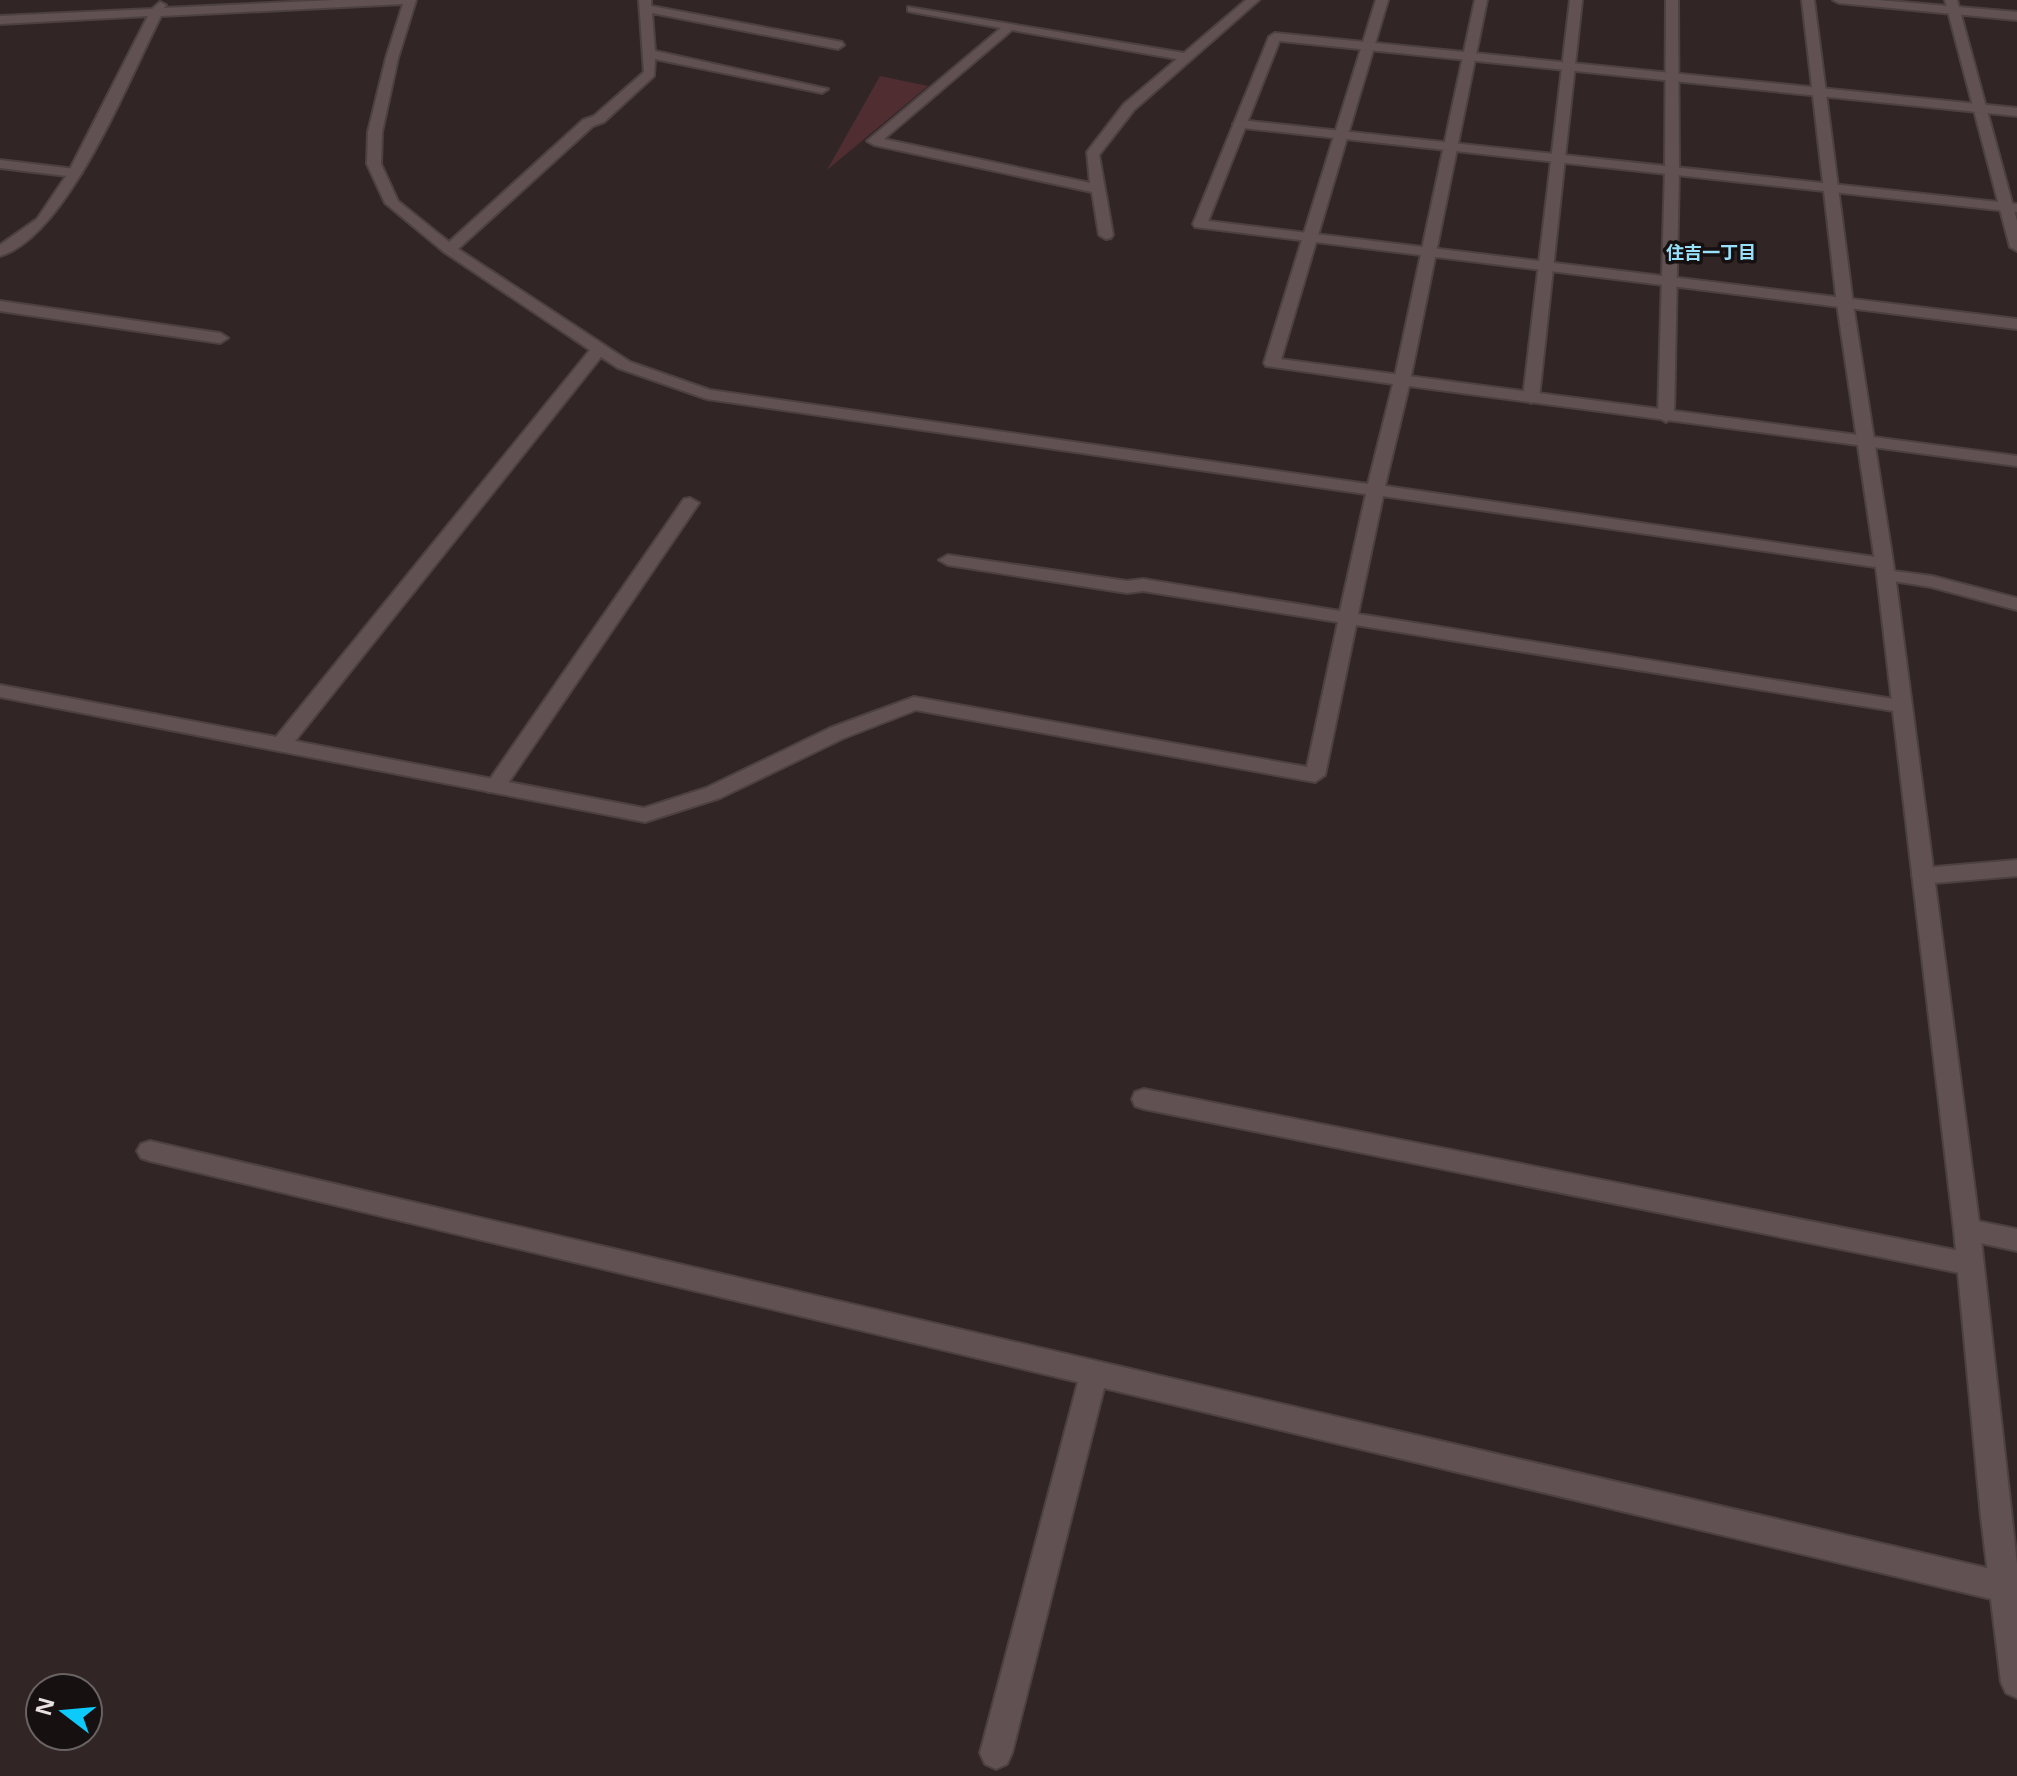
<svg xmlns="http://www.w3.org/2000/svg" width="2017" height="1776" font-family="'Open Sans','Noto Sans JP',sans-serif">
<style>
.green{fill:#4f2d31}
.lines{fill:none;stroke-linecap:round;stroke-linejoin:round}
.service-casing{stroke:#4c4041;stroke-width:4}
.minor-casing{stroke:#4c4041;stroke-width:4}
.tertiary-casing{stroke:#4c4041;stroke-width:4}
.service{fill:#615152;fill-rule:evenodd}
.minor{fill:#615152;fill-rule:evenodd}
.tertiary{fill:#615152;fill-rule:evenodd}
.labels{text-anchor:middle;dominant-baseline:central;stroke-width:7;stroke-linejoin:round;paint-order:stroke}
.far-neighbourhood-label{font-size:18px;font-weight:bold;fill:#99e1fb;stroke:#161010}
</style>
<rect width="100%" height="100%" fill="#322526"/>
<polygon class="green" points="880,76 928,86 827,170"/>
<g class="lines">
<defs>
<g id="service">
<polygon points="1376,0 1388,0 1280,363 1278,366 1266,366 1264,363"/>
<polygon points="1475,0 1487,0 1410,381 1402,386 1394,381"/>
<polygon points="1570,0 1582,0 1539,398 1531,403 1523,398"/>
<polygon points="1666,0 1678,0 1679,170 1674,417 1666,422 1658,417 1665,170"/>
<polygon points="1945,0 1957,0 2017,221 2017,251 2010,247"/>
<polygon points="1275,33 1281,37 1207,224 1205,227 1195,227 1193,224 1269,37"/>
<polygon points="690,498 699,503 502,792 488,792 485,787 488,782 684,499"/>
</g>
<g id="minor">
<path d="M335,0H416L398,58L382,132L381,164L398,201L449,242L583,120L594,116L644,72L639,0H651V6L842,42L844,45L838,49L652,13L655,51L828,89L822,93L655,59L654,76L604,122L593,126L458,249L630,362L710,390L1368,484L1393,384L1266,366V360L1272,358L2017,456V466L1409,386L1385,486L1882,558L1891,563L1882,568L1383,496L1358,614L1900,700L1910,706L1900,712L1356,625L1325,775L1315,782L916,710L844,738L720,798L645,822L0,697V685L276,737L590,350L444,252L385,203L367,164L368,132L386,58L403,4L161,16C129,78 68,236 0,256V245L37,219L68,173L148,16L0,24V16L152,9L160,2L166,5L164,8ZM601,357L618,368L707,399L1366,494L1340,611L1143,579L1127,581L948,555L939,560L948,565L1127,593L1143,591L1338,622L1307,767L914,697L830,728L706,788L644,808L295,741Z"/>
<path d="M1246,0H1259L1134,110L1099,155L1113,235L1111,238L1106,239L1099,235L1092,192L874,145L867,141L1001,28L912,12L908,11V7L1184,53ZM1012,30L1177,59L1124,104L1087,152L1090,183L884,139Z"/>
<polygon points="1275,33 2017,108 2017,116 1271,40 1269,37"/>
<polygon points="1240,120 2017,204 2017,212 1235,127 1233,124"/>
<polygon points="1200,220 2017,319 2017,329 1195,227 1195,221"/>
<polygon points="0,301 220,333 228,338 220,343 0,311"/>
<polygon points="1886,570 1932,576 2017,598 2017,610 1931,587 1880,579 1877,575 1880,571"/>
<polygon points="2017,860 2017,876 1923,884 1915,882 1912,876 1915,870 1923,868"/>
<polygon points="1144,1089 1970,1253 1979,1256 1983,1264 1979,1272 1970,1275 1144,1109 1135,1106 1132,1099 1135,1092"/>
<polygon points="150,1141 2004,1572 2015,1576 2015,1598 2004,1602 1104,1388 1012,1753 1007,1764 996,1769 985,1764 980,1753 1078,1382 150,1161 141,1158 137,1151 141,1144"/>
<polygon points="1967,1219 2017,1229 2017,1251 1958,1238 1954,1230 1958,1222"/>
</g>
<g id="tertiary">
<polygon points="1802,0 1814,0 1853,304 1895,575 1980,1230 2017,1564 2017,1698 2006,1693 2001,1682 1981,1517 1954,1230 1877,575 1837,304"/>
<polygon points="1833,0 1878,0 2017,12 2017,20 1839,3"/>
<polygon points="0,160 75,169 82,173 75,177 0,168"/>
</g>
</defs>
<use href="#service" class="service-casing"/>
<use href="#minor" class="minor-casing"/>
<use href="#tertiary" class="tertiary-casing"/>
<use href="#service" class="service"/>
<use href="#minor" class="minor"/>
<use href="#tertiary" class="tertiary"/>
</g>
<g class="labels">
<g class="far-neighbourhood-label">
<text x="1711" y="252">住吉一丁目</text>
</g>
</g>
<g transform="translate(64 1712) rotate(286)"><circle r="38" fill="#161010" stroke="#6a6363" stroke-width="2"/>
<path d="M0-6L14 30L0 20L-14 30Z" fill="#0ccafa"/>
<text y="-12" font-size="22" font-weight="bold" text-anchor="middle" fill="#e9e0e0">N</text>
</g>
</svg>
